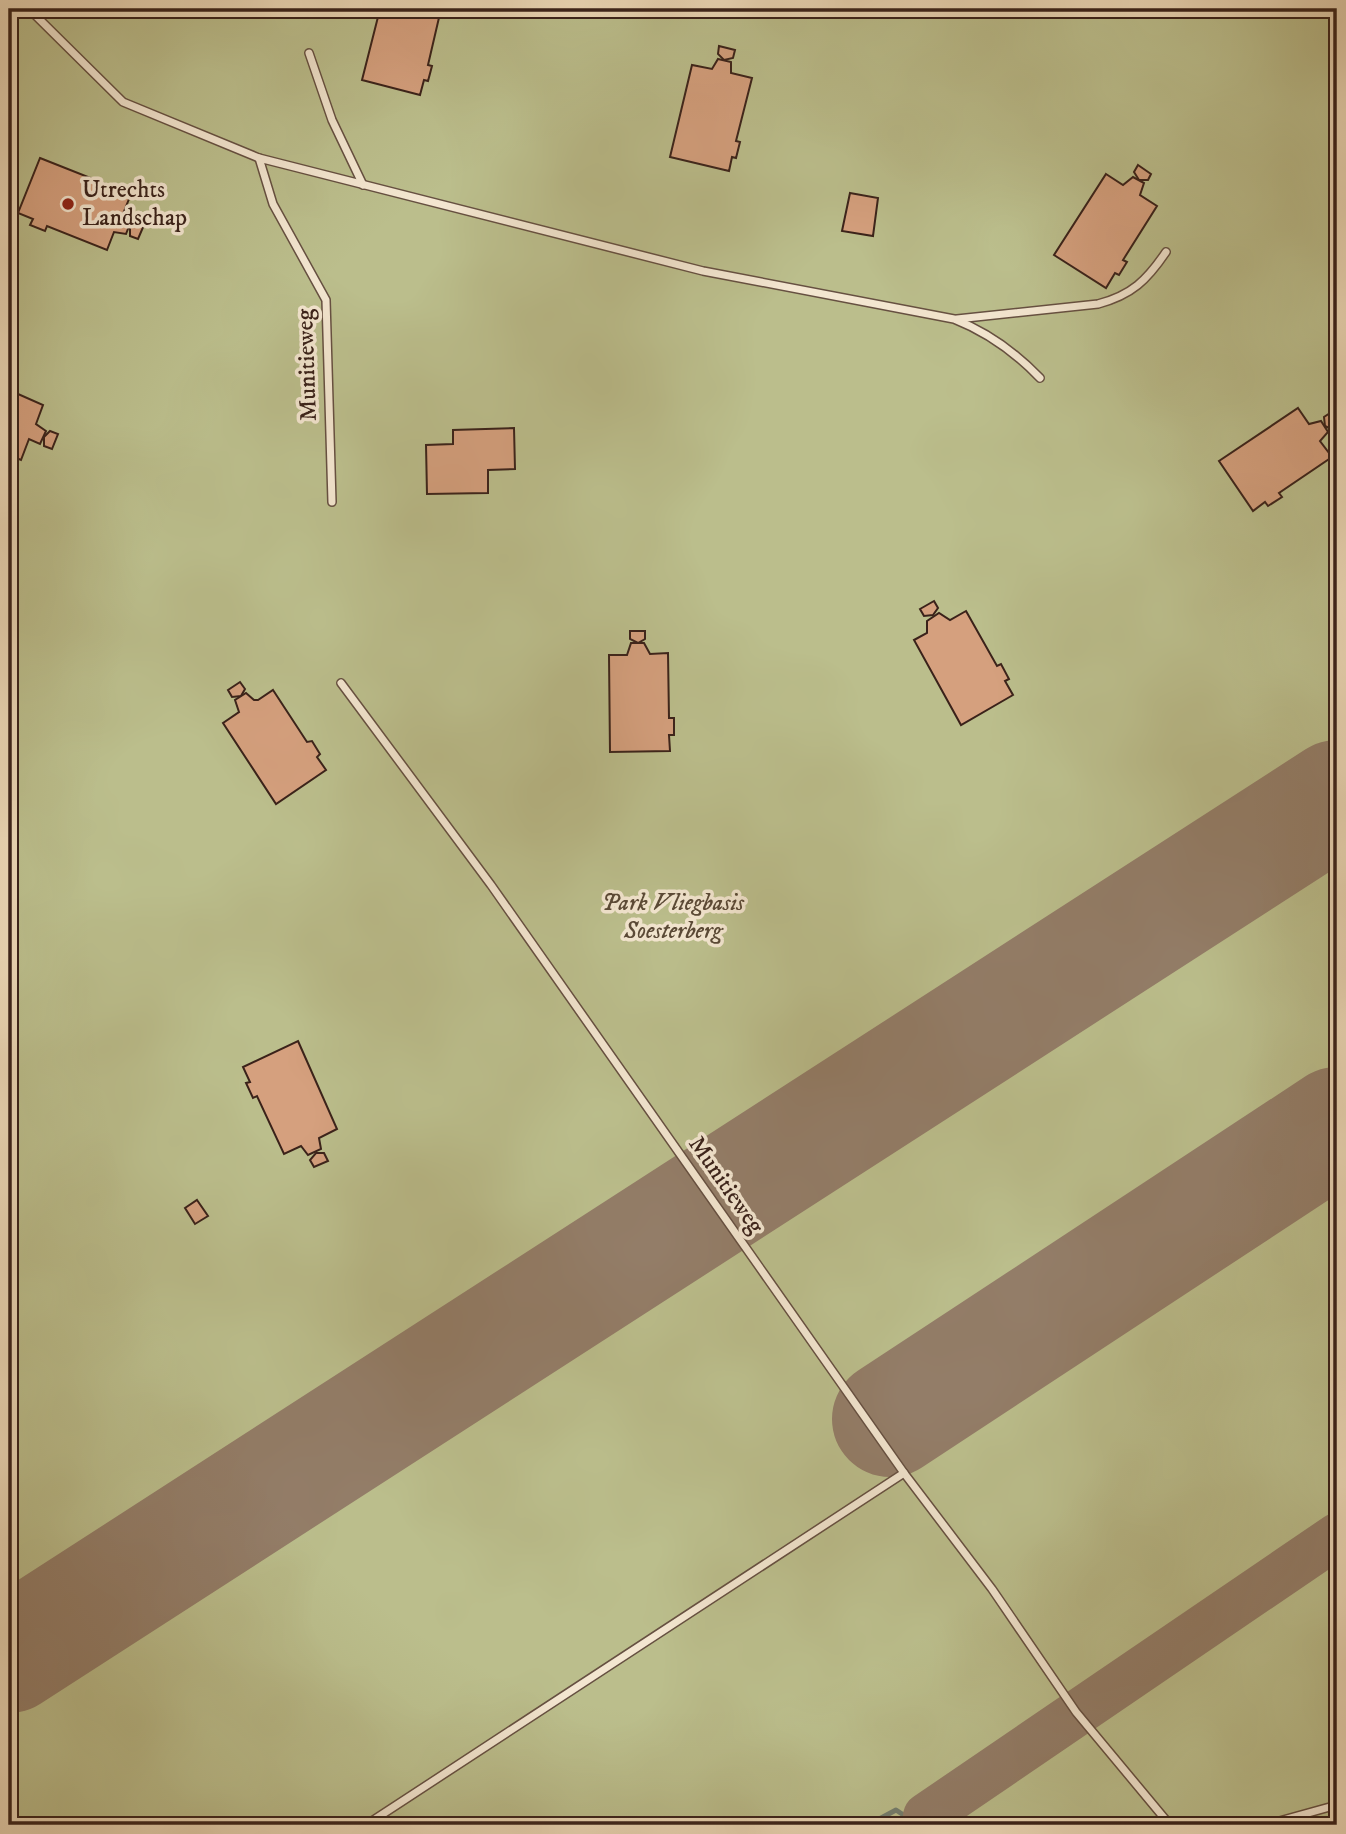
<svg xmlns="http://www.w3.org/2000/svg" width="1346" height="1834" font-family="'IM FELL DW Pica',serif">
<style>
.green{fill:#bbbe8c;stroke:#7a7053;stroke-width:2}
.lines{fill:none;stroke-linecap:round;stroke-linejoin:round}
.stream{stroke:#747e70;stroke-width:5}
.taxiway{stroke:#937d68;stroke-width:46}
.runway{stroke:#937d68;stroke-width:116}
.building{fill:#d5a07e;stroke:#3a221a;stroke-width:2}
.lane-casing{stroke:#665041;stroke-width:10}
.lane{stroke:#f3e6d0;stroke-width:7}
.poi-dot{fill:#8f2418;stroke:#f3e6d0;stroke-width:2.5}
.labels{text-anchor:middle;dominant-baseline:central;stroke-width:7;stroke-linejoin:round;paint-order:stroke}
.poi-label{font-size:24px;fill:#3a221a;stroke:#f3e6d0;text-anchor:start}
.street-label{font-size:24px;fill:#3a221a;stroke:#f3e6d0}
.park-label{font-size:24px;font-style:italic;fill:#5a4936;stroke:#f3e6d0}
</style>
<rect width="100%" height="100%" fill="#ecd8b7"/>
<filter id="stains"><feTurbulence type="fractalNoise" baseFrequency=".00286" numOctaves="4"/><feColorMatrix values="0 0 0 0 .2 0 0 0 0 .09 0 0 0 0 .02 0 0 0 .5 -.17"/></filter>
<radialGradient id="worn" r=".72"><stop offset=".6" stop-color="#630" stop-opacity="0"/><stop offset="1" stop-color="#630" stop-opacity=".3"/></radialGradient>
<rect class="green" x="9" y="9" width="1328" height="1816"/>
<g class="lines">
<polyline class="stream" points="868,1825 896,1810 905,1816 912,1825"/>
<polyline class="taxiway" points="926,1816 1337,1536"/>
<g class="runway">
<polyline points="890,1419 1337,1125"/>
<polyline points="9,1655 1337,798"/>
</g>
</g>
<g class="building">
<polygon points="380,9 441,9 428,65 432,66 428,81 424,80 420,95 362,80"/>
<polygon points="719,46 735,50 733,58 724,60 718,54"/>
<polygon points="718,59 731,62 731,73 752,78 736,141 740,142 736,158 732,157 729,171 670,157 692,65 712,69"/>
<polygon points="40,158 131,194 123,214 131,221 126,234 114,232 107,250 47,226 45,231 30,225 33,219 18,213"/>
<polygon points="1138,165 1151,174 1148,180 1139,180 1134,172"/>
<polygon points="1106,174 1123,185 1133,177 1144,183 1140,195 1157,206 1123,260 1127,262 1119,275 1115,273 1106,288 1054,255"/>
<polygon points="850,193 878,198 873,236 842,231"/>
<polygon points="136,222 144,225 138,239 130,236 130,228"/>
<polygon points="9,390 43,405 36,424 46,431 40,444 29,439 21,460 9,455"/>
<polygon points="1298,408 1309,424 1321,421 1328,432 1320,441 1332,457 1279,493 1282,497 1268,506 1265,502 1253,511 1219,461"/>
<polygon points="1330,413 1337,423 1337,427 1333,430 1325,426 1324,417"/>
<polygon points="514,428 515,469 488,470 488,493 427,494 426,445 453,444 453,430"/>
<polygon points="50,431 58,434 52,449 44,446 44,437"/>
<polygon points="934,601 938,608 933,615 924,616 920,609"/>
<polygon points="966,611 997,666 1001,664 1009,679 1005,681 1013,695 961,725 914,640 927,633 927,621 939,613 950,620"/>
<polygon points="630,631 645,631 645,639 638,643 630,639"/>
<polygon points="631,643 644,643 650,654 668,653 669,718 674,718 674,735 669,735 670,751 610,752 609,655 627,655"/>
<polygon points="240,682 245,689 241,696 232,697 228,690"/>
<polygon points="273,690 307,742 312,741 320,754 317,757 326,770 276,804 223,723 239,712 235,700 246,693 254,700 258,700"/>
<polygon points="298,1041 337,1129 319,1138 321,1149 308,1155 301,1146 284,1154 257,1096 253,1098 246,1083 250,1082 243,1067"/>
<polygon points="316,1153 324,1153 328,1161 314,1167 310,1160"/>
<polygon points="197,1200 208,1216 195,1224 185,1208"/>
</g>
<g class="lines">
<defs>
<g id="lane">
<path d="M29,9L123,102L259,158L703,271L954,319C987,332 1015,352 1040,378"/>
<polyline points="309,53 332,120 363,185"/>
<polyline points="259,158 273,204 326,300 332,502"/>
<path d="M957,319L1098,304C1132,295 1147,280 1166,252"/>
<polyline points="341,683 491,885 904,1473 992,1589 1076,1712 1170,1825"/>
<polyline points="366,1825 904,1473"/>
<polyline points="1265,1825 1337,1805"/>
</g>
</defs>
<use href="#lane" class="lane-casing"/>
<use href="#lane" class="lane"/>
</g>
<circle class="poi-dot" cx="68" cy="204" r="7"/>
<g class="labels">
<g class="poi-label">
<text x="82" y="190">Utrechts<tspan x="82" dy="28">Landschap</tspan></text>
</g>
<g class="street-label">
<text transform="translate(307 365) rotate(-92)">Munitieweg</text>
<text transform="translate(726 1185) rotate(55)">Munitieweg</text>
</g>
<g class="park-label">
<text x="673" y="903">Park Vliegbasis<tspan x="673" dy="28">Soesterberg</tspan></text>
</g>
</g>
<rect width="1346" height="1834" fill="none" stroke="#ecd8b7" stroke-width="35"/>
<rect x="10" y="10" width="1325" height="1813" fill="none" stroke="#3a221a" stroke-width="3.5"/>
<rect x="18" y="18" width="1311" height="1799" fill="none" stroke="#3a221a" stroke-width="2"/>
<rect width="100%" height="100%" filter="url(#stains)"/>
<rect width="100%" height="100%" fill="url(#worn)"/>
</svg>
